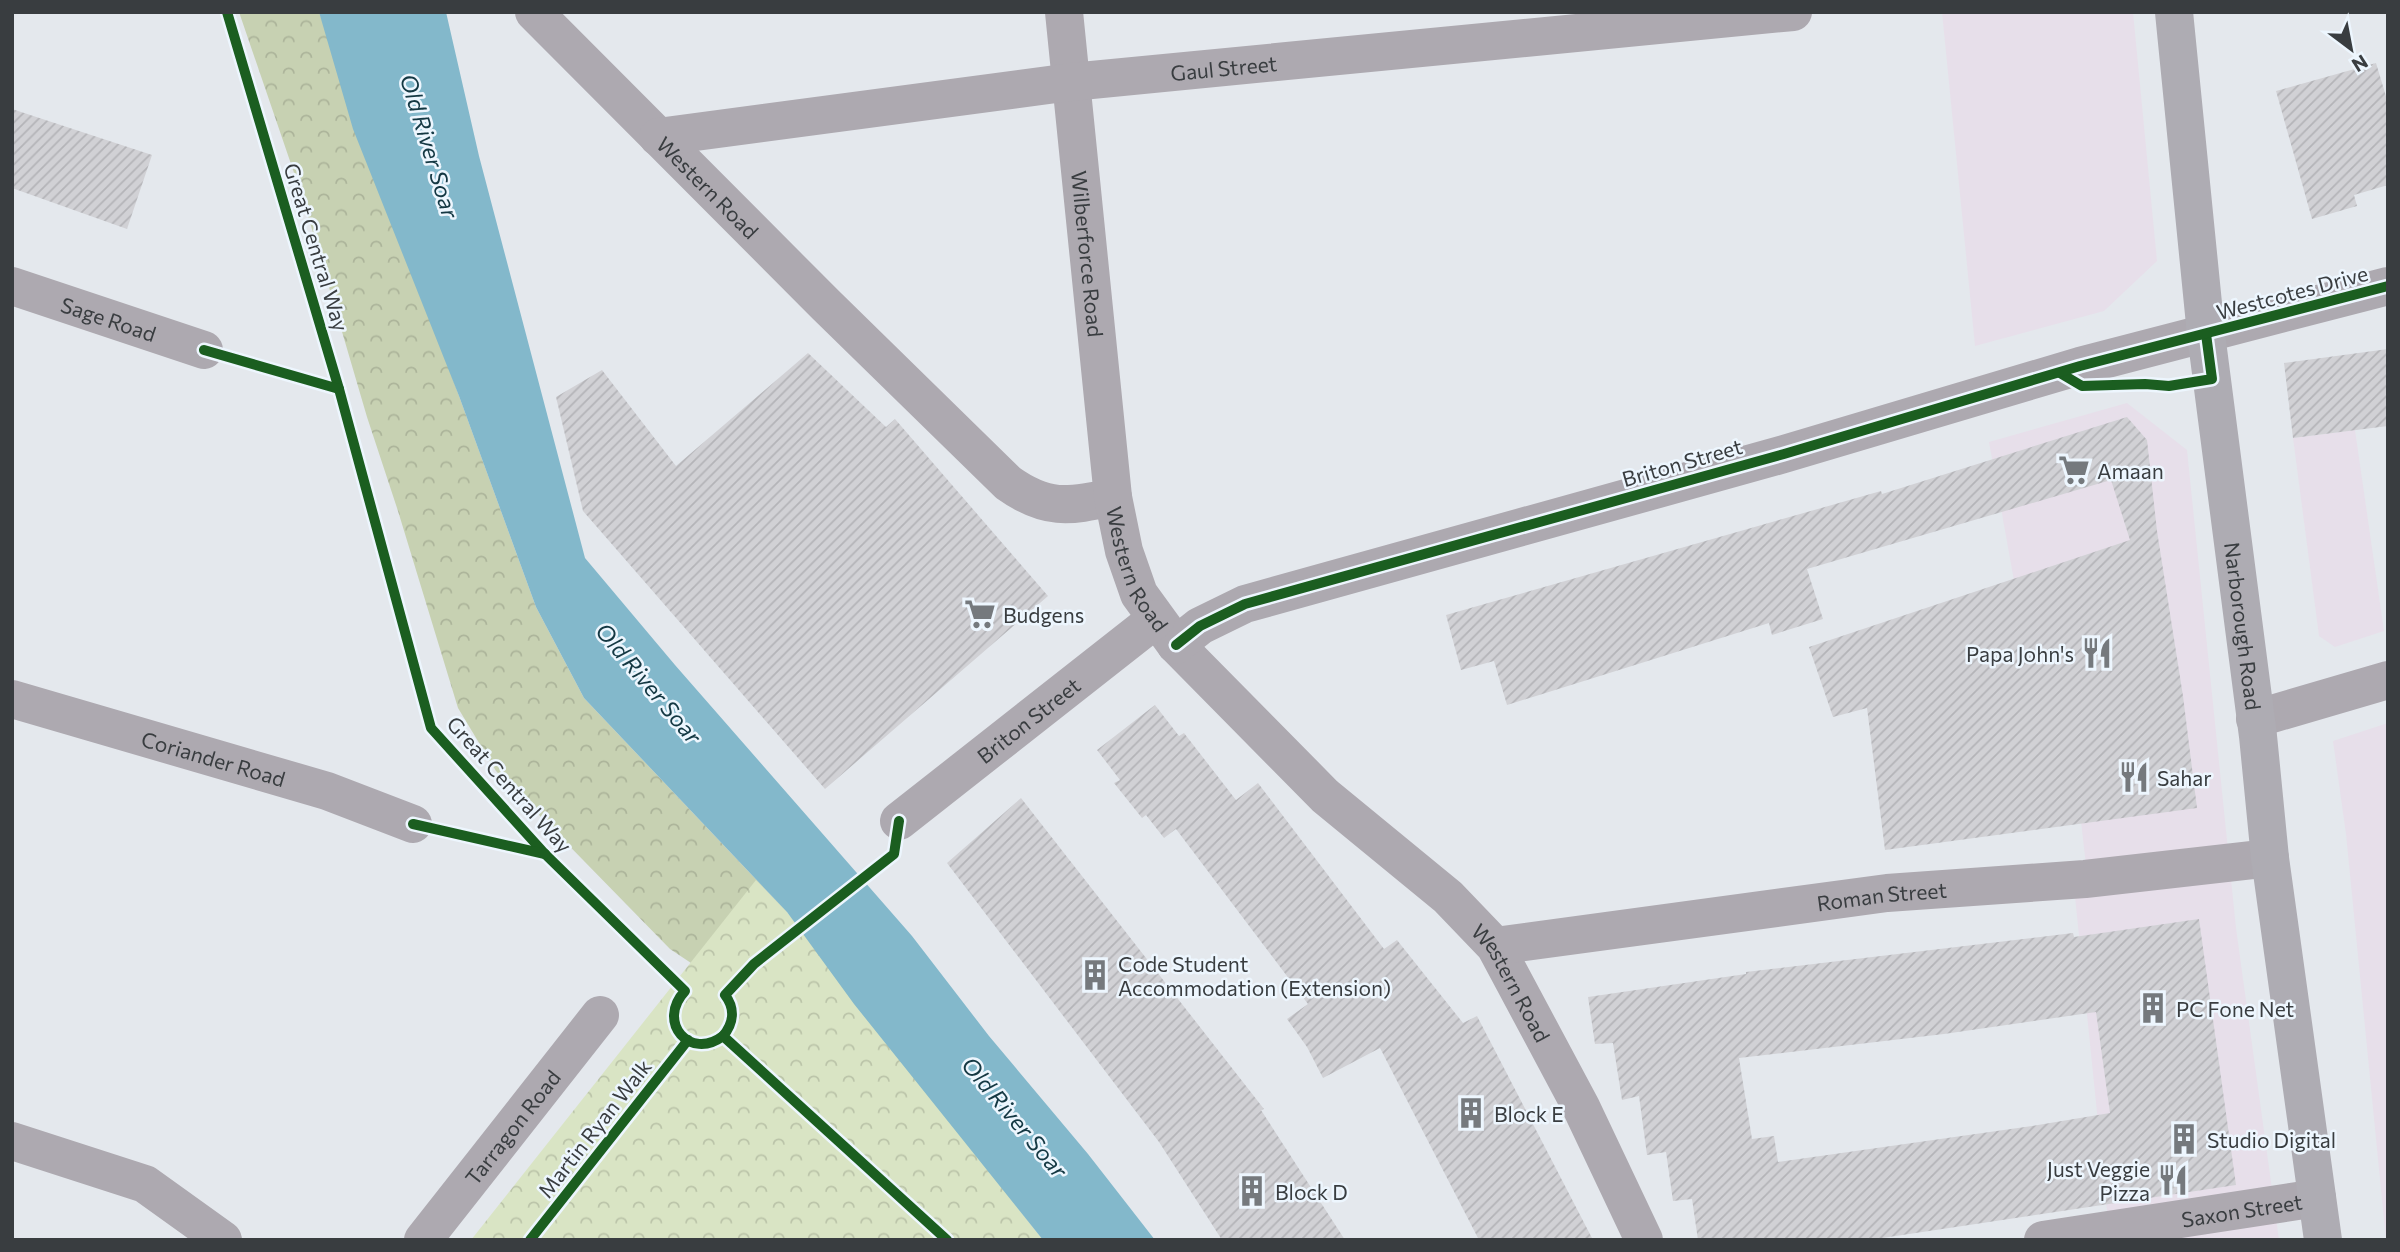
<svg xmlns="http://www.w3.org/2000/svg" width="2400" height="1252" font-family="Commissioner,sans-serif">
<style>
.commercial{fill:#e7dfea}
.forest{fill:url(#forest-crowns)}
.park{fill:url(#park-crowns)}
.water{fill:#83b8cb}
.building{fill:url(#building-hatch);fill-rule:evenodd}
.lines{fill:none;stroke-linecap:round;stroke-linejoin:round}
.minor{stroke:#ada9b0;stroke-width:38}
.major{stroke:#aeacb3;stroke-width:38}
.cycleway-casing{stroke:#edf6fe;stroke-width:15}
.cycleway{stroke:#1b5e20;stroke-width:10}
.labels{text-anchor:middle;dominant-baseline:central;stroke-width:5;stroke-linejoin:round;paint-order:stroke}
.street-label{font-size:21px;fill:#393d40;stroke:#edf6fe}
.poi-label{font-size:21px;fill:#393d40;stroke:#edf6fe;text-anchor:start}
.water-label{font-size:23px;font-style:italic;fill:#143843;stroke:#edf6fe}
</style>
<defs>
<pattern id="forest-crowns" width="20" height="18" patternUnits="userSpaceOnUse" patternTransform="scale(1.75)"><rect width="20" height="18" fill="#c7d1b2"/><path d="M2 6a3 3 0 1 1 6 0M12 15a3 3 0 1 1 6 0" fill="none" stroke="#acb49a"/></pattern>
<pattern id="park-crowns" width="20" height="18" patternUnits="userSpaceOnUse" patternTransform="scale(1.75)"><rect width="20" height="18" fill="#d9e4c4"/><path d="M2 6a3 3 0 1 1 6 0M12 15a3 3 0 1 1 6 0" fill="none" stroke="#bbc4a9"/></pattern>
<pattern id="building-hatch" width="6" height="6" patternUnits="userSpaceOnUse" patternTransform="scale(1.75)"><rect width="6" height="6" fill="#d1d1d5"/><path d="M-1 1l2-2M0 6l6-6M5 7l2-2" fill="none" stroke="#b4b4b8"/></pattern>
</defs>
<rect width="100%" height="100%" fill="#e4e8ed"/>
<g class="commercial">
<polygon points="1942,12 2133,12 2157,261 2104,311 1975,346"/>
<polygon points="2127,403 2187,450 2236,928 2279,1240 2110,1240 2072,867 2086,865 2070,725 2017,597 1989,442"/>
<polygon points="2355,430 2384,631 2335,647 2319,636 2293,438"/>
<polygon points="2388,723 2388,1240 2386,1240 2346,834 2333,741"/>
</g>
<polygon class="forest" points="239,12 319,12 536,607 584,698 787,912 706,973 670,949 496,771 458,708 398,511 367,417 304,202"/>
<polygon class="park" points="756,880 787,912 1043,1240 471,1240"/>
<polygon class="water" points="319,12 446,12 479,156 585,558 675,665 912,936 989,1036 1088,1154 1155,1240 1043,1240 854,1004 787,912 584,698 536,607 459,396 353,129"/>
<g class="building">
<polygon points="2376,63 2388,103 2388,185 2354,195 2357,206 2312,219 2276,91"/>
<polygon points="12,109 152,155 127,229 12,188"/>
<polygon points="2388,349 2388,426 2293,438 2284,363"/>
<polygon points="808,353 886,427 895,419 1048,596 825,789 583,511 556,397 602,370 676,466"/>
<polygon points="2127,417 2147,440 2157,531 2183,696 2197,808 1885,850 1867,708 1833,717 1809,647 2130,540 2111,480 1807,569 1823,619 1772,635 1769,623 1507,705 1494,661 1461,670 1446,615 1881,491 1882,494"/>
<polygon points="1155,705 1179,736 1184,733 1236,800 1258,783 1384,949 1397,940 1463,1023 1477,1016 1593,1240 1479,1240 1380,1048 1323,1078 1307,1047 1287,1019 1308,1004 1176,829 1164,838 1146,815 1142,818 1114,783 1120,780 1097,750"/>
<polygon points="1021,798 1264,1109 1261,1110 1345,1240 1222,1240 1159,1142 947,863"/>
<path d="M2199,919L2236,1185L1869,1240H1698L1692,1199L1673,1201L1666,1152L1647,1155L1639,1096L1622,1100L1613,1043L1595,1044L1588,997L1746,974V972L2073,933L2074,937ZM2096,1012L2110,1113L2032,1126L1778,1162L1774,1136L1752,1139L1739,1058L1944,1034Z"/>
</g>
<g class="lines">
<g class="minor">
<path id="s1" d="M534,12L826,305L1008,483C1046,510 1068,507 1113,497"/>
<path id="s2" d="M1064,12L1113,497L1124,551L1139,594L1176,645L1325,796L1448,897L1495,946L1581,1107L1644,1240"/>
<path id="s3" d="M658,137L1071,82L1793,12"/>
<path id="s4" d="M12,286L204,350"/>
<polyline points="1176,645 1200,626 1245,604 1784,454 2080,366 2388,286"/>
<path id="s5" d="M12,699L327,791L413,824"/>
<polyline points="2255,719 2388,680"/>
<path id="s6" d="M899,821L1156,619"/>
<path id="s7" d="M1495,946L1887,893L2085,879L2270,858"/>
<polyline points="12,1141 145,1184 223,1240"/>
<path id="s8" d="M423,1240L600,1015"/>
<path id="s9" d="M2043,1240L2317,1198"/>
</g>
<path class="major" id="s10" d="M2174,12L2206,334L2258,736L2270,858L2323,1240"/>
<defs>
<g id="cycleway">
<path d="M227,12L339,389L431,728L545,854L685,991C656,1022 690,1061 723,1036L947,1240"/>
<polyline points="204,350 339,389"/>
<polyline points="2060,373 2082,386 2145,384 2169,386 2212,379 2206,334"/>
<polyline points="1176,645 1200,626 1245,604 1784,454 2080,366 2388,286"/>
<polyline points="413,824 545,854"/>
<path d="M723,1036C734,1023 735,1008 725,995L754,964L894,854L899,821"/>
<polyline points="530,1240 688,1040"/>
</g>
</defs>
<use href="#cycleway" class="cycleway-casing"/>
<use href="#cycleway" class="cycleway"/>
</g>
<defs>
<symbol id="supermarket-bare" viewBox="-9 -9 18 18"><path d="M-6-5.5h2.5l.6 2H6L4.5 2H-2.5L-4.4-4H-6ZM-1.5 3.2a1.3 1.3 0 1 0 .1 0ZM3 3.2a1.3 1.3 0 1 0 .1 0Z" fill="#75797d" stroke="#edf6fe" stroke-width="2.5" paint-order="stroke"/></symbol>
<symbol id="restaurant-bare" viewBox="-9 -9 18 18"><path d="M-5-6h1v4h1v-4h1v4h1v-4h1v5L-1.5 .5V6h-2V.5L-5-1ZM5-6V6H3V1.5H1.5Q1.5-4 5-6Z" fill="#75797d" stroke="#edf6fe" stroke-width="2.5" paint-order="stroke"/></symbol>
<symbol id="building-bare" viewBox="-9 -9 18 18"><path d="M-4-6H4V6H1V3H-1V6H-4ZM-2.5-4.3h1.7v1.8h-1.7ZM.8-4.3h1.7v1.8H.8ZM-2.5-1h1.7V.8h-1.7ZM.8-1h1.7V.8H.8Z" fill="#75797d" stroke="#edf6fe" stroke-width="2.5" paint-order="stroke"/></symbol>
</defs>
<g fill-rule="evenodd">
<use href="#supermarket-bare" x="2052" y="448" width="44" height="44"/>
<use href="#supermarket-bare" x="958" y="592" width="44" height="44"/>
<use href="#restaurant-bare" x="2075" y="631" width="44" height="44"/>
<use href="#restaurant-bare" x="2112" y="755" width="44" height="44"/>
<use href="#building-bare" x="1073" y="953" width="44" height="44"/>
<use href="#building-bare" x="2131" y="986" width="44" height="44"/>
<use href="#building-bare" x="1449" y="1091" width="44" height="44"/>
<use href="#building-bare" x="2162" y="1117" width="44" height="44"/>
<use href="#restaurant-bare" x="2151" y="1158" width="44" height="44"/>
<use href="#building-bare" x="1230" y="1169" width="44" height="44"/>
</g>
<g class="labels">
<g class="street-label">
<text stroke="none"><textPath href="#s3" startOffset="570">Gaul Street</textPath></text>
<text stroke="none"><textPath href="#s1" startOffset="247">Western Road</textPath></text>
<text transform="translate(317 247) rotate(73)">Great Central Way</text>
<text stroke="none"><textPath href="#s2" startOffset="243">Wilberforce Road</textPath></text>
<text transform="translate(2292 292) rotate(-15)">Westcotes Drive</text>
<text stroke="none"><textPath href="#s4" startOffset="102">Sage Road</textPath></text>
<text transform="translate(1682 462) rotate(-16)">Briton Street</text>
<text stroke="none"><textPath href="#s2" startOffset="564">Western Road</textPath></text>
<text stroke="none"><textPath href="#s10" startOffset="618">Narborough Road</textPath></text>
<text stroke="none"><textPath href="#s6" startOffset="164">Briton Street</textPath></text>
<text stroke="none"><textPath href="#s5" startOffset="210">Coriander Road</textPath></text>
<text transform="translate(510 784) rotate(48)">Great Central Way</text>
<text stroke="none"><textPath href="#s7" startOffset="390">Roman Street</textPath></text>
<text stroke="none"><textPath href="#s2" startOffset="1130">Western Road</textPath></text>
<text stroke="none"><textPath href="#s8" startOffset="144">Tarragon Road</textPath></text>
<text transform="translate(594 1128) rotate(-52)">Martin Ryan Walk</text>
<text stroke="none"><textPath href="#s9" startOffset="201">Saxon Street</textPath></text>
</g>
<g class="poi-label">
<text x="2097" y="470">Amaan</text>
<text x="1003" y="614">Budgens</text>
<text x="2074" y="653" text-anchor="end">Papa John's</text>
<text x="2157" y="777">Sahar</text>
<text x="1118" y="963">Code Student<tspan x="1118" dy="24">Accommodation (Extension)</tspan></text>
<text x="2176" y="1008">PC Fone Net</text>
<text x="1494" y="1113">Block E</text>
<text x="2207" y="1139">Studio Digital</text>
<text x="2150" y="1168" text-anchor="end">Just Veggie<tspan x="2150" dy="24">Pizza</tspan></text>
<text x="1275" y="1191">Block D</text>
</g>
<g class="water-label">
<text transform="translate(430 146) rotate(73)">Old River Soar</text>
<text transform="translate(649 683) rotate(50)">Old River Soar</text>
<text transform="translate(1015 1117) rotate(50)">Old River Soar</text>
</g>
</g>
<rect width="2400" height="1252" fill="none" stroke="#393d40" stroke-width="28"/>
<g transform="translate(2351 49) rotate(148)" stroke="#edf6fe" stroke-width="5" paint-order="stroke">
<path d="M0-5L12 26L0 18L-12 26Z" fill="#393d40"/>
<text y="-10" font-size="19" font-weight="bold" text-anchor="middle" fill="#393d40">N</text>
</g>
</svg>
